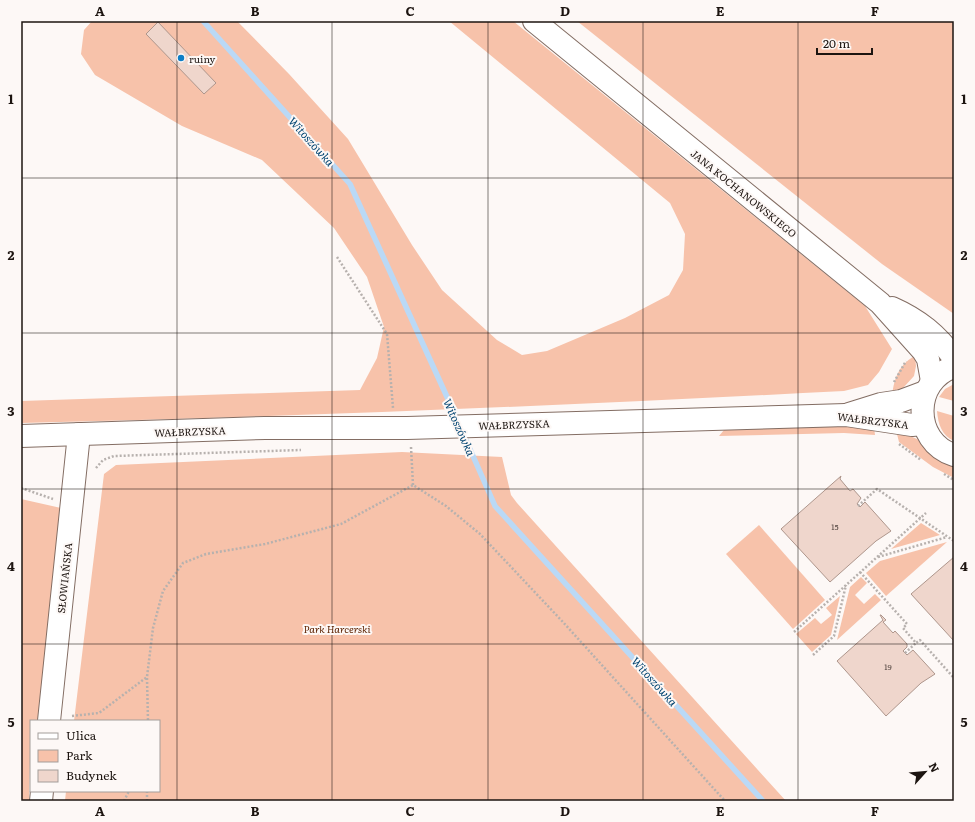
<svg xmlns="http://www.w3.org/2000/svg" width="975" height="822" font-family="Literata,serif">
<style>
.green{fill:#f7c2aa}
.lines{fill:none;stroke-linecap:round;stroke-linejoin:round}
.stream{stroke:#bad9f6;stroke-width:5.5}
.building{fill:#efd6cc;stroke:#ae968c}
.tertiary-casing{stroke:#836d63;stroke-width:24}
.secondary-casing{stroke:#836d63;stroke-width:24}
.path{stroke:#b7b1ae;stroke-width:2.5;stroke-dasharray:2 2;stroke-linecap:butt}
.tertiary{stroke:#fff;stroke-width:22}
.secondary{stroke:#fff;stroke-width:22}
.grid{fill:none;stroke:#1c1410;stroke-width:1;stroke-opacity:0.55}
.poi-dot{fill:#0c7ec7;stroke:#fdf8f6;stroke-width:1.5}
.labels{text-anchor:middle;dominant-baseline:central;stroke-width:4;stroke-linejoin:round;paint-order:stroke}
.number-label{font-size:8px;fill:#51443f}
.poi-label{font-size:10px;fill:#1c1410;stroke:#fdf8f6;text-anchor:start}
.street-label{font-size:10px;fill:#1c1410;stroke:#fdf8f6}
.park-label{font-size:10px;font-style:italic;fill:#5d2200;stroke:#fdf8f6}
.water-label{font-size:11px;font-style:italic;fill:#034572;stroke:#fdf8f6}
.neatline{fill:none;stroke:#1c1410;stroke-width:1.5}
.grid-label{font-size:13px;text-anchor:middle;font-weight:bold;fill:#1c1410}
</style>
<rect width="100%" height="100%" fill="#fdf8f6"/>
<g class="green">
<path d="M92,21H237L289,74L348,139L412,245L442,290L497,340L522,355L547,351L625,318L669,295L683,270L685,234L670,203L449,21H513L865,306L892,349L879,372L868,385L844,391C570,405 296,417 21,423V401L360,390L377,358L384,327L367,277L334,228L262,160L182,126L95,75L81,54L84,30Z"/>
<polygon points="577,21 954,21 954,314 882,264"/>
<path d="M915,356L916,366L914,376L903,388L901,401L892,403C892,384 897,365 915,356Z"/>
<polygon points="954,384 954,401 939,397 945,389"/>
<path d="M937,411L954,416V441C942,436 938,424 937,411Z"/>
<polygon points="835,426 874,427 875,435 844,433 719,436 724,430 733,428"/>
<polygon points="896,430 917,439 931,452 954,465 954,478 933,467 899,442"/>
<polygon points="402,452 502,457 511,495 517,503 786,801 65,801 66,791 159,791 159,721 74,721 104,474 116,465"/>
<polygon points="21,499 61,508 39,721 31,721 29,801 21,801"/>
<polygon points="921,523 940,535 891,549"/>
<polygon points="759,525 825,600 793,629 726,554"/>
<polygon points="947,542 886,596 866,573 880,561"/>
<polygon points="861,577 867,583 855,595 864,604 875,594 881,600 837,640 850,587"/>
<polygon points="840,596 831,635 812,652 796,634 815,618 821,624 832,615 826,608"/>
</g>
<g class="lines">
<g class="stream">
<polyline points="203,21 350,184 458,421"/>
<polyline points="462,431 495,506 763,801"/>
</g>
</g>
<g class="building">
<polygon points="158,22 216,83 204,94 146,34"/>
<polygon points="841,476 840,479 850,491 853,489 861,498 857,504 860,507 865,502 891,531 876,541 830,582 781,529"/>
<polygon points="954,557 954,641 911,594"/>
<polygon points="880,615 881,615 886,620 883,622 893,633 895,631 907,644 907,647 903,651 907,655 913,650 935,674 921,683 886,716 837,661 883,620"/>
</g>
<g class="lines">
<defs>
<g id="tertiary">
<polyline points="534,21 880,303 923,351 928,359 932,381"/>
<path d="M892,308C919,320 937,335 954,358"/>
<polyline points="49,721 79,434"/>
<polyline points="41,801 42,791"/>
</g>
<g id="secondary">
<path d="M954,367C912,380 912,442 954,455"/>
<polyline points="849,414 881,404 901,401 925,392"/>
<polyline points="21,436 265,428 407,428 846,415 912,425 923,424"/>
</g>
</defs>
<use href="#tertiary" class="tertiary-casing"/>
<use href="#secondary" class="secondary-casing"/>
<g class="path">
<polyline points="337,257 387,334 393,408"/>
<polyline points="894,382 906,361"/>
<polyline points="899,444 921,460"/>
<polyline points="411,447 413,485"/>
<polyline points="96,468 103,460 114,456 301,450"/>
<polyline points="944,474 954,480"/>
<polyline points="21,488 53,499"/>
<polyline points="858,506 877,489 954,541"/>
<polyline points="878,557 947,537"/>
<polyline points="860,572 907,624 903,628 916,643 920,640 954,678"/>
<polyline points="794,632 926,513"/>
<polyline points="905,653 916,643"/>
<polyline points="813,655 834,636 846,585"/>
<polyline points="147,678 148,721"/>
<polyline points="72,716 99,713 147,677 153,628 163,591 183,563 206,554 265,544 341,524 413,485 446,506 480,534 562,621 725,801"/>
<polyline points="124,801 129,791"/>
<polyline points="147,801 147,791"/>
</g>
<use href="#tertiary" class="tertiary"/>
<use href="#secondary" class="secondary"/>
</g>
<path class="grid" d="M177,21V801M332,21V801M488,21V801M643,21V801M798,21V801M21,178H954M21,333H954M21,489H954M21,644H954"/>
<circle class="poi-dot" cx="181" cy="58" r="4"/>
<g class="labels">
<g class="number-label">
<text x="835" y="526">15</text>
<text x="888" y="666">19</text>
</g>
<g class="poi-label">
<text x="189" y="58">ruiny</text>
</g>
<g class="street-label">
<text transform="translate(744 193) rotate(39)">JANA KOCHANOWSKIEGO</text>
<text transform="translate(873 420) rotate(7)">WAŁBRZYSKA</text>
<text transform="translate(514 424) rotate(-2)">WAŁBRZYSKA</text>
<text transform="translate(190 431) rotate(-2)">WAŁBRZYSKA</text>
<text transform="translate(64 578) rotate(-84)">SŁOWIAŃSKA</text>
</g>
<g class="park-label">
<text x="337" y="628">Park Harcerski</text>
</g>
<g class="water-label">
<text transform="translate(312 141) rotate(48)">Witoszówka</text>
<text transform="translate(460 427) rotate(66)">Witoszówka</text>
<text transform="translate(655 681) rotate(48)">Witoszówka</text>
</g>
</g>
<rect width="975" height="822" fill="none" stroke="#fdf8f6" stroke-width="44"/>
<rect x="30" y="720" width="130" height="72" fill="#fdf8f6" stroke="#a39d9a"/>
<rect x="38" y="733" width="20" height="6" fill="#ffffff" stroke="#a39d9a"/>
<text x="66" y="740" font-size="12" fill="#1c1410">Ulica</text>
<rect x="38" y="750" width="20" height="12" fill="#f7c2aa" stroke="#a39d9a"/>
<text x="66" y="760" font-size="12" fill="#1c1410">Park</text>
<rect x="38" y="770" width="20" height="12" fill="#efd6cc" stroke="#a39d9a"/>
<text x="66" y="780" font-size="12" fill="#1c1410">Budynek</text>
<g transform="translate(925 772) rotate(63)" stroke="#fdf8f6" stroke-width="3" paint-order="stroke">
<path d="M0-3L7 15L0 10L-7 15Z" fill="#1c1410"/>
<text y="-6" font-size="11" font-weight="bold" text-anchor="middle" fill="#1c1410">N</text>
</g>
<path d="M817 48v6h55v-6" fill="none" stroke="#1c1410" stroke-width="2"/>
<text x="823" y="48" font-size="12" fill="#1c1410" stroke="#fdf8f6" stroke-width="3" paint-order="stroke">20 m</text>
<rect x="22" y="22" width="931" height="778" class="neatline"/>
<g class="grid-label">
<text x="100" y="16">A</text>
<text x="255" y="16">B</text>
<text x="410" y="16">C</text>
<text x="565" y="16">D</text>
<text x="720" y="16">E</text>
<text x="875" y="16">F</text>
<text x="11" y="104">1</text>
<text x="964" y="104">1</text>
<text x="11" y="260">2</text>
<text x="964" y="260">2</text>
<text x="11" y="416">3</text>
<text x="964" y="416">3</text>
<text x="11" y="571">4</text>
<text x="964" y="571">4</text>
<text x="11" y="727">5</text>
<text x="964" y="727">5</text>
<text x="100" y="816">A</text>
<text x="255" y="816">B</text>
<text x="410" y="816">C</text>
<text x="565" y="816">D</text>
<text x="720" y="816">E</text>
<text x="875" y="816">F</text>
</g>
</svg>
